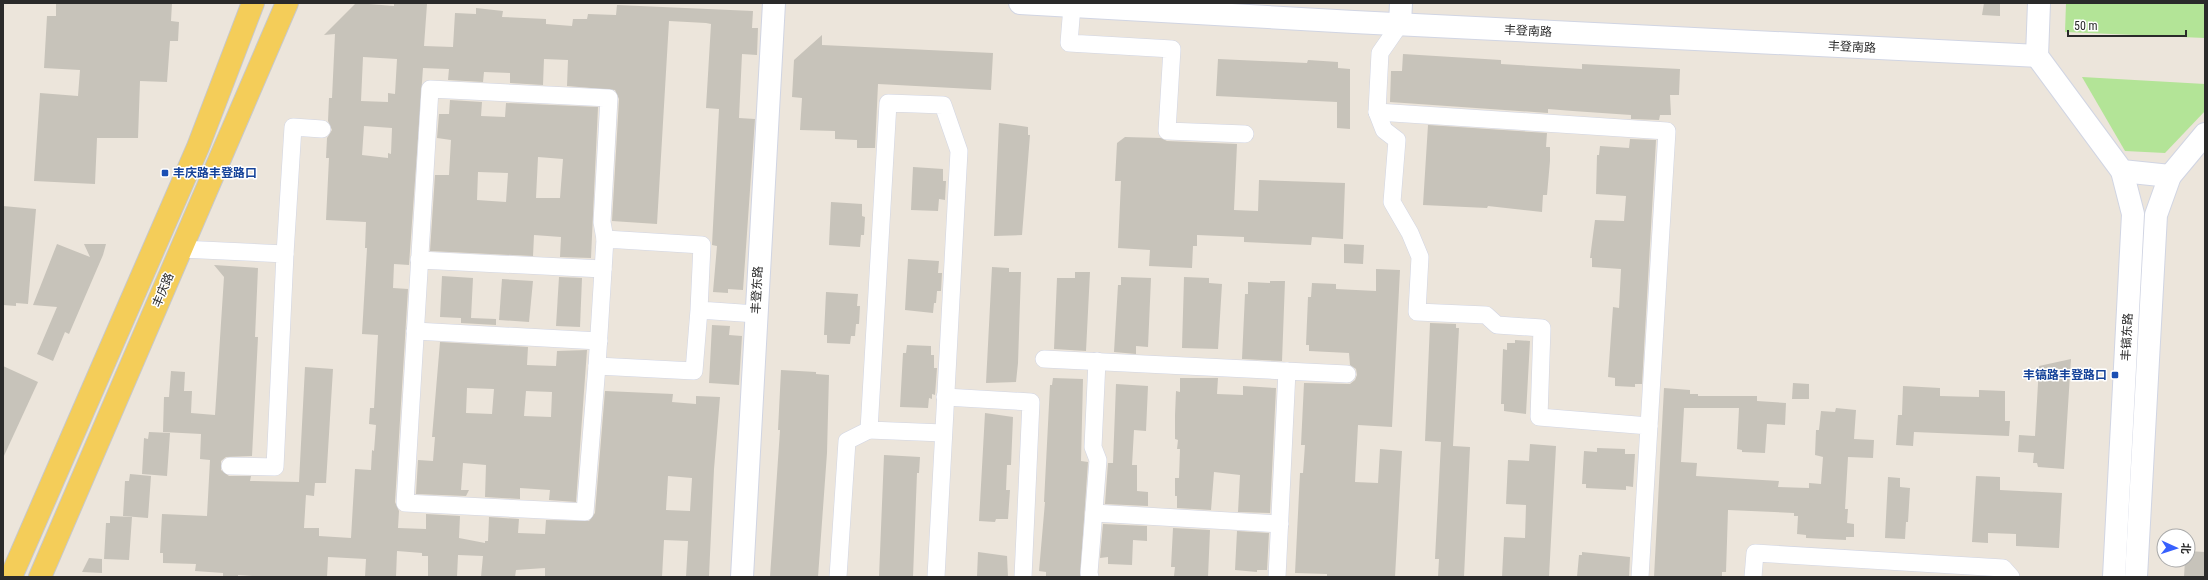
<svg xmlns="http://www.w3.org/2000/svg" width="2208" height="580" font-family="'Roboto Condensed','Noto Sans SC',sans-serif">
<style>
.green{fill:#b3e497}
.building{fill:#c7c3ba;fill-rule:evenodd}
.lines{fill:none;stroke-linecap:round;stroke-linejoin:round}
.street-casing{stroke:#d1d5e3;stroke-width:18}
.secondary-casing{stroke:#d1d5e3;stroke-width:24}
.primary-casing{stroke:#c8c8c8;stroke-width:24}
.street{stroke:#fff;stroke-width:17}
.secondary{stroke:#fff;stroke-width:22}
.primary{stroke:#f4cd59;stroke-width:22}
.transit-dot{fill:#1a4fb4;stroke:#fff;stroke-width:1.5}
.labels{text-anchor:middle;dominant-baseline:central;stroke-width:3;stroke-linejoin:round;paint-order:stroke}
.street-label{font-size:12px;fill:#2a2a2a;stroke:#fff}
.transit-label{font-size:12px;font-weight:bold;fill:#164399;stroke:#fff;text-anchor:start}
</style>
<rect width="100%" height="100%" fill="#ece5db"/>
<g class="green">
<polygon points="2066,3 2205,3 2205,38 2065,32"/>
<polygon points="2082,77 2205,84 2205,111 2165,153 2125,151"/>
</g>
<g class="building">
<polygon points="56,3 172,3 171,21 179,22 178,41 170,41 167,82 140,81 138,138 97,138 95,184 34,181 40,93 78,96 80,70 44,68 47,16 56,16"/>
<path d="M356,3L394,6V3L427,4L424,46L453,47L455,13L476,14V8L503,11L502,17L546,19V24L572,26L573,19H587L588,14L616,15L617,5L753,11L752,28H758L757,55L742,54L739,118L755,119L743,290L728,289V293L713,292L717,246L712,245L719,109L706,108L711,24L706,23L669,21L657,224L612,221L619,99L615,90L567,86L568,60L544,59L543,85L510,83V73L484,72L483,82L448,80L449,69L423,68L409,265L394,264L393,288L408,289L395,502L399,511L398,528L426,529V514L460,516L459,538L485,543V541H488L489,517L519,519L518,533L545,534L546,520L589,521L595,513L605,391L673,394L672,402L696,404V396L720,397L714,469L709,576L686,577L688,541L664,540L662,577H545V568L516,570L515,577H481L483,556L458,555L457,577H428V556H422V553L397,551L396,577H365L366,559L328,557L327,577H269L238,575V577H223V573L195,571L196,564L163,563V553H160L162,514L207,516L210,460L200,459L201,434L163,432L164,397H169L171,371L185,372L184,391H192L191,413L215,415L224,277L214,265L258,268L255,337H258L252,456L226,457L221,461V470L229,476H251L250,481L299,482L305,367L333,369L326,483H315L314,496L306,495L304,528H319V536L351,538L355,469L371,470L372,450L374,451L376,425L369,424L370,408H374L378,335L362,334L367,248H365L366,222L326,220L329,158H326L327,138L332,130L328,121L329,98H332L335,34L324,35ZM363,57L397,59L395,94L388,93V102L361,101ZM364,126L392,128L391,154L388,153V158L362,155ZM668,476L692,478L690,511L666,510Z"/>
<polygon points="1984,3 2000,3 2000,16 1982,15"/>
<polygon points="822,35 822,45 993,53 991,90 878,84 875,148 857,148 857,140 835,139 835,131 800,130 802,98 792,97 794,60"/>
<polygon points="1403,54 1501,60 1501,64 1582,69 1582,64 1680,69 1679,95 1670,95 1671,115 1660,115 1659,120 1631,119 1631,115 1573,111 1548,109 1548,113 1390,102 1391,71 1402,71"/>
<polygon points="1218,59 1307,63 1308,60 1338,62 1338,68 1350,69 1350,129 1337,128 1337,102 1216,96"/>
<path d="M450,100L482,102L481,116L505,117L506,103L598,107L591,258L560,257L561,237L534,235L533,256L430,251L435,175H449L451,140L437,138L439,114H449ZM538,157L563,159L560,198H536ZM478,172L508,173L506,202L477,200Z"/>
<polygon points="999,123 1028,127 1028,135 1030,135 1022,235 994,236"/>
<polygon points="1428,125 1547,133 1546,147 1550,147 1550,161 1547,195 1543,195 1542,212 1488,206 1487,208 1423,205"/>
<polygon points="1125,137 1161,138 1167,141 1237,144 1234,210 1258,211 1259,180 1345,183 1343,239 1312,237 1311,245 1244,242 1244,237 1197,235 1197,246 1193,246 1192,268 1149,266 1150,250 1118,248 1121,181 1115,181 1117,143"/>
<polygon points="1630,139 1656,140 1642,384 1635,384 1635,387 1615,386 1615,378 1608,377 1613,307 1619,308 1621,269 1592,267 1592,258 1590,258 1595,220 1624,221 1626,196 1596,194 1597,155 1599,155 1600,146 1629,148"/>
<polygon points="913,167 943,169 943,181 946,181 945,200 939,199 938,211 911,210"/>
<polygon points="831,202 862,204 862,216 865,217 864,235 861,235 860,247 829,245"/>
<polygon points="3,206 36,209 28,304 16,303 16,306 3,305"/>
<polygon points="57,244 90,257 84,244 106,244 103,255 69,334 65,332 53,361 37,354 57,307 33,305"/>
<polygon points="1344,244 1364,245 1363,264 1344,263"/>
<polygon points="908,259 939,261 938,273 942,273 941,291 937,291 936,303 934,303 933,313 905,310"/>
<polygon points="992,267 1009,268 1009,272 1021,272 1018,363 1016,382 986,383"/>
<polygon points="1376,269 1400,270 1392,427 1358,425 1355,482 1378,483 1380,449 1402,451 1395,577 1327,577 1327,574 1295,573 1300,473 1303,473 1305,445 1301,445 1304,383 1350,384 1355,380 1357,375 1356,369 1350,365 1349,353 1309,351 1309,345 1306,345 1308,297 1311,297 1312,283 1336,284 1336,289 1376,291"/>
<polygon points="1075,272 1090,272 1086,351 1054,349 1057,278 1075,278"/>
<polygon points="442,276 473,278 471,318 496,319 496,325 461,323 461,318 440,317"/>
<polygon points="559,277 582,278 580,327 556,326"/>
<polygon points="1121,277 1151,278 1148,347 1136,346 1136,354 1114,352 1118,285 1121,285"/>
<polygon points="1184,277 1209,278 1209,283 1222,284 1218,349 1182,348"/>
<polygon points="502,279 533,281 529,322 499,320"/>
<polygon points="1270,281 1285,281 1282,361 1242,359 1245,294 1248,294 1248,282 1270,283"/>
<polygon points="826,292 858,294 857,306 860,306 859,324 856,324 855,336 851,336 850,344 827,343 827,335 824,335"/>
<polygon points="1430,323 1456,324 1456,328 1459,328 1453,446 1470,447 1464,577 1438,577 1439,559 1435,559 1441,442 1425,441"/>
<polygon points="712,325 730,326 729,335 742,336 739,385 709,383"/>
<polygon points="1515,340 1530,341 1526,414 1504,411 1504,404 1501,404 1503,349 1507,350 1507,343 1515,343"/>
<path d="M440,342L528,347L527,365L556,366L557,351L587,350L576,502L549,500L550,490L520,488V499L485,497L486,465L463,463L461,490H469L466,496L416,494L418,460L433,461L435,437H432ZM467,388L494,389L492,414L466,413ZM526,391L552,392L551,417L524,416Z"/>
<polygon points="907,345 931,346 931,355 934,355 934,368 937,368 935,395 932,394 932,399 929,398 928,408 900,407 903,353 906,353"/>
<polygon points="2071,359 2064,469 2038,467 2037,463 2033,463 2034,453 2018,452 2019,435 2035,436 2039,366"/>
<polygon points="3,366 38,382 3,458"/>
<polygon points="781,370 816,372 816,374 829,375 827,453 818,577 770,577 780,430 778,430"/>
<polygon points="1053,378 1083,379 1081,461 1088,462 1080,577 1046,577 1046,572 1039,571 1045,502 1044,502 1050,385 1052,385"/>
<polygon points="1180,378 1218,378 1217,394 1243,395 1243,386 1276,388 1270,513 1238,512 1240,475 1214,472 1211,510 1177,508 1177,496 1175,496 1175,478 1179,478 1180,449 1177,449 1178,440 1175,439 1175,415 1176,391 1180,392"/>
<polygon points="1793,383 1809,384 1809,399 1792,399"/>
<polygon points="1116,384 1148,386 1146,431 1134,430 1132,465 1137,465 1137,491 1148,492 1148,506 1105,504 1108,463 1113,463"/>
<polygon points="1903,386 1940,388 1940,396 1979,397 1979,390 2005,391 2005,421 2010,421 2009,436 1914,432 1913,446 1896,445 1898,415 1902,415"/>
<polygon points="1664,388 1690,390 1690,394 1698,394 1698,396 1757,396 1757,401 1786,403 1785,425 1767,424 1765,453 1742,452 1742,450 1737,449 1739,408 1684,408 1681,462 1697,463 1696,476 1779,481 1778,487 1809,488 1809,483 1821,484 1823,457 1815,455 1816,430 1819,430 1821,411 1835,412 1836,408 1856,410 1854,439 1874,440 1873,458 1848,457 1845,509 1848,509 1847,523 1854,524 1854,537 1846,537 1846,540 1806,538 1806,535 1797,534 1798,516 1794,516 1794,513 1728,510 1726,572 1722,572 1722,577 1654,577"/>
<polygon points="985,413 1013,417 1011,465 1007,465 1006,490 1010,490 1008,519 996,519 995,522 979,521"/>
<polygon points="149,432 170,433 167,476 142,474 144,438 148,439"/>
<polygon points="1530,444 1556,446 1549,577 1502,577 1504,537 1525,538 1526,505 1506,504 1508,460 1529,461"/>
<polygon points="1597,448 1625,449 1625,454 1635,454 1633,487 1626,486 1626,490 1586,488 1586,484 1582,484 1584,451 1597,452"/>
<polygon points="884,455 920,457 919,473 917,473 913,577 879,577"/>
<polygon points="130,474 151,476 148,518 123,516 125,481 129,481"/>
<polygon points="1976,476 2000,477 2000,490 2062,493 2059,548 2016,546 2016,534 1988,533 1988,543 1972,542"/>
<polygon points="1888,477 1900,478 1900,487 1910,488 1908,522 1906,522 1905,539 1885,538"/>
<polygon points="110,516 132,517 129,560 104,559 106,523 110,523"/>
<polygon points="1103,524 1147,526 1147,541 1133,540 1132,565 1108,564 1108,557 1100,558"/>
<polygon points="1173,528 1210,530 1208,577 1174,576 1175,567 1171,567"/>
<polygon points="1237,531 1269,533 1267,570 1257,570 1257,572 1235,570"/>
<polygon points="2188,551 2205,552 2205,577 2184,577 2185,560 2188,560"/>
<polygon points="978,552 1007,556 1008,577 977,577"/>
<polygon points="1582,552 1630,557 1629,577 1577,577 1579,555 1582,555"/>
<polygon points="89,558 102,559 102,573 82,572"/>
</g>
<g class="lines">
<defs>
<g id="street">
<polyline points="1072,6 1069,43 1172,49 1167,131 1245,134"/>
<polyline points="1400,24 1380,53 1377,112 1384,130 1397,140 1392,202 1410,233 1420,257 1417,312 1486,315 1497,325 1542,328 1539,417 1649,426 1640,577"/>
<polyline points="1377,112 1667,131 1649,426"/>
<polyline points="181,249 285,254 275,467 230,466"/>
<polyline points="285,254 293,127 322,129"/>
<polyline points="419,260 603,269"/>
<polyline points="699,310 694,371 597,366 605,239 702,245 699,310 756,314"/>
<polyline points="415,331 599,341"/>
<polyline points="1044,359 1347,374"/>
<polyline points="597,366 585,512 405,503 430,89 609,98 602,222 605,239"/>
<polyline points="945,397 1031,402 1023,577"/>
<polyline points="1094,513 1280,524"/>
<polyline points="838,577 847,441 869,430"/>
<polyline points="936,577 959,151 943,105 888,103 869,430 943,433"/>
<polyline points="1090,577 1089,573 1098,460 1093,447 1097,361"/>
<polyline points="1277,577 1287,371"/>
<polyline points="1753,577 1755,553 2003,568 2011,577"/>
</g>
<g id="secondary">
<polyline points="1020,3 1354,22 2037,56"/>
<polyline points="2039,3 2037,56 2122,171 2170,176"/>
<polyline points="1400,24 1401,3"/>
<polyline points="742,577 774,3"/>
<polyline points="2114,577 2133,214 2122,171"/>
<polyline points="2136,577 2156,215 2170,176 2205,134"/>
</g>
<g id="primary">
<polyline points="11,577 198,147 253,3"/>
<polyline points="40,577 287,3"/>
</g>
</defs>
<use href="#street" class="street-casing"/>
<use href="#secondary" class="secondary-casing"/>
<use href="#primary" class="primary-casing"/>
<use href="#street" class="street"/>
<use href="#secondary" class="secondary"/>
<use href="#primary" class="primary"/>
</g>
<g class="transit-dot">
<rect x="161" y="169" width="8" height="8" rx="2"/>
<rect x="2111" y="371" width="8" height="8" rx="2"/>
</g>
<g class="labels">
<g class="street-label">
<text transform="translate(1528 31) rotate(3)">丰登南路</text>
<text transform="translate(1852 47) rotate(3)">丰登南路</text>
<text transform="translate(163 290) rotate(-67)">丰庆路</text>
<text transform="translate(757 290) rotate(-87)">丰登东路</text>
<text transform="translate(2127 337) rotate(-87)">丰镐东路</text>
</g>
<g class="transit-label">
<text x="173" y="173">丰庆路丰登路口</text>
<text x="2107" y="375" text-anchor="end">丰镐路丰登路口</text>
</g>
</g>
<rect width="2208" height="580" fill="none" stroke="#2a2a2a" stroke-width="8"/>
<g transform="translate(2176 548) rotate(93)"><circle r="19" fill="#ffffff" stroke="#aaaaaa"/>
<path d="M0-3L7 15L0 10L-7 15Z" fill="#3760fe"/>
<text y="-6" font-size="11" font-weight="bold" text-anchor="middle" fill="#2a2a2a">北</text>
</g>
<path d="M2068 30v6h118v-6" fill="none" stroke="#2a2a2a" stroke-width="2"/>
<text x="2074" y="30" font-size="12" fill="#2a2a2a" stroke="#ffffff" stroke-width="3" paint-order="stroke">50 m</text>
</svg>
